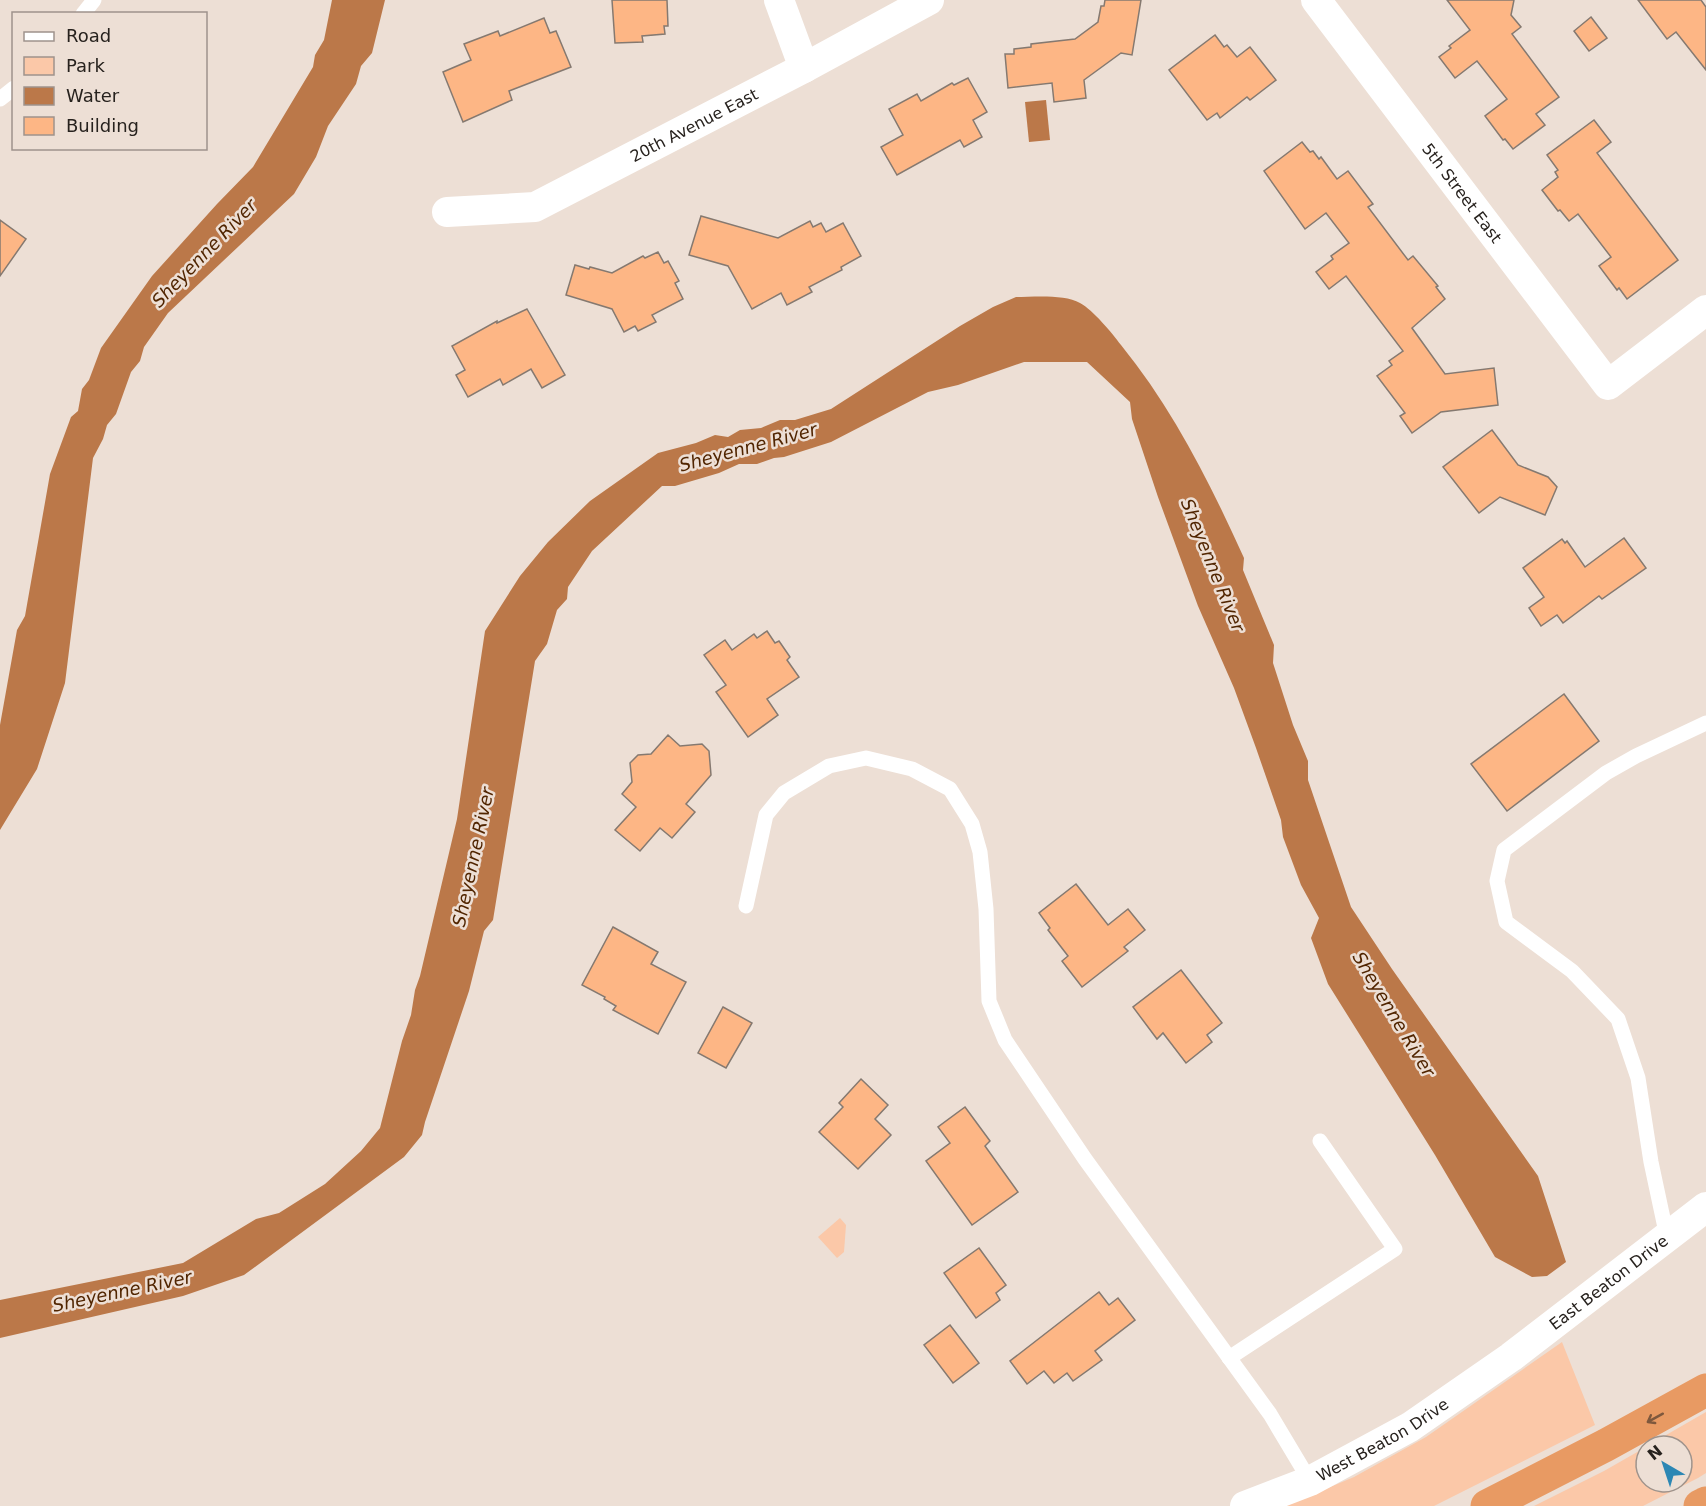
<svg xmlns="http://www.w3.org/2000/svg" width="1706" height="1506" font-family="'DejaVu Sans',sans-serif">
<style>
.green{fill:#fbc8a8}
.water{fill:#bb7849}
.building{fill:#fdb685;stroke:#857970;stroke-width:1.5}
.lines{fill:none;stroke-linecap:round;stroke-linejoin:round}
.service{stroke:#fff;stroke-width:15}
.minor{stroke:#fff;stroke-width:30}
.motorway{stroke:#e89a63;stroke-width:33}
.oneway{stroke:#7e583d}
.labels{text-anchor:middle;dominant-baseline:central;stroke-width:5;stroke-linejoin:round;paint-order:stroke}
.street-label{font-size:16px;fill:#27221e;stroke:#eddfd5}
.water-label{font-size:18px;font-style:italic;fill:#512500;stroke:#eddfd5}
</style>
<rect width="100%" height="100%" fill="#eddfd5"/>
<g class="green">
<polygon points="840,1218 846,1225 844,1252 837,1258 818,1237"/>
<polygon points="1562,1342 1595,1425 1434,1506 1285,1506 1354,1477 1426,1437"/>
<polygon points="1706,1412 1706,1473 1698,1478 1643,1506 1534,1506 1604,1471 1646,1447 1646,1482 1682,1482 1682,1446 1647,1446"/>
</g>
<g class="water">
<polygon points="332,0 385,0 372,53 361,66 356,84 328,126 316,157 294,194 168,313 144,347 140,361 131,372 116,414 107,425 103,439 93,458 65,683 37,769 0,830 0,725 17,630 25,616 50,474 71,417 78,411 82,389 89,380 101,348 152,276 217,204 253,167 313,67 315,55 324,40"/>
<polygon points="1046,100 1050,140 1029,142 1025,102"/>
<path d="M1016,297C1033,297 1065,294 1080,303C1093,310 1112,333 1121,345C1173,409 1210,483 1244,558L1243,570L1274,645L1273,663L1293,725L1308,761V780L1351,907L1392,969L1538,1176L1566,1262L1547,1276L1532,1277L1495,1257L1435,1155L1328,984L1311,938L1319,918L1301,885L1283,837L1281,820L1256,748L1234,688L1198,606L1158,497L1132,419L1130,402L1087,362H1024L958,385L928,392L831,442L784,457L774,458L757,464H739L719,473L675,486H662L592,551L568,587L567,599L557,610L547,644L535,661L493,920L484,931L469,991L425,1122L422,1135L404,1157L244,1275L183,1296L0,1338V1300L183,1263L256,1219L279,1213L325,1184L361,1151L380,1128L402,1041L411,1015L415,990L420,976L457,819L485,631L520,576L548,542L590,501L658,453L696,443L715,435L728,437L740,430L761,428L780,420H795L831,409L960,326L993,307Z"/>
</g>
<g class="building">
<polygon points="612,0 667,0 668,26 664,26 665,34 642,36 643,42 615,43"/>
<polygon points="1105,0 1141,0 1132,55 1121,53 1084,80 1086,98 1054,102 1052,83 1008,88 1005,54 1014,54 1014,49 1031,47 1031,44 1075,39 1098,22 1101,6 1104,6"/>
<polygon points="1447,0 1514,0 1511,15 1521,27 1512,34 1559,97 1536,114 1545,125 1513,149 1505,139 1503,140 1485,116 1507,99 1477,61 1455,78 1439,57 1451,48 1449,46 1470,30"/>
<polygon points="1638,0 1701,0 1706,7 1706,70 1676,32 1667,39"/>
<polygon points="1591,17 1607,38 1589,51 1574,31"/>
<polygon points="544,18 550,33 556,31 571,67 509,91 512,100 463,122 443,72 471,60 464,44 498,31 500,36"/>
<polygon points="1215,35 1224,47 1227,45 1237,57 1250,47 1276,80 1250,100 1247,97 1220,118 1217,113 1207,120 1169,70"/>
<polygon points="968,78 987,112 973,120 982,137 964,147 960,140 897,175 881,147 903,135 889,109 917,94 921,101 952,83 954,85"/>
<polygon points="1594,120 1611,142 1597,153 1678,260 1627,299 1619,288 1617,290 1599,266 1611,257 1578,214 1569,221 1560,210 1558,211 1542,190 1558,177 1555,172 1558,170 1547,155"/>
<polygon points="1302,142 1310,152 1313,151 1319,159 1321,157 1337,179 1348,171 1373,204 1368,207 1408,260 1413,256 1438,286 1436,287 1445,299 1412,328 1445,374 1494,368 1498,405 1441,412 1412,433 1400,416 1405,413 1377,376 1392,365 1389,361 1403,351 1346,276 1329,289 1316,272 1333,259 1331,256 1349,243 1326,213 1305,229 1264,171"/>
<polygon points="701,216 778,238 810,221 813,227 821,223 826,232 843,223 861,256 841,267 842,270 809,287 812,292 787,305 781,293 752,309 728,266 689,255"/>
<polygon points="0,220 26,239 0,276"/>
<polygon points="658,252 664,263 668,261 679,281 675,283 683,299 652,315 656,322 638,331 635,326 624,332 612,309 566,295 575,265 589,269 590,267 612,273 643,256 645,258"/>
<polygon points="527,309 565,375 542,388 531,369 503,385 500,379 468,397 456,375 465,370 452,346 497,321 497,323"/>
<polygon points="1492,430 1518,465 1548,477 1557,487 1545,515 1500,497 1479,513 1443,467"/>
<polygon points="1624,538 1646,568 1602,599 1599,596 1563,623 1557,615 1541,626 1529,608 1544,597 1523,568 1562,539 1565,543 1567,541 1585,567"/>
<polygon points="767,631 775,643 779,641 790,657 787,660 799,677 767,699 778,715 748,737 716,692 726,685 704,655 725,640 732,650 754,634 757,638"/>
<polygon points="1564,694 1599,741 1507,811 1471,764"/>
<polygon points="668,735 680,746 702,744 709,751 711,775 686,804 695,812 672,838 660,828 640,851 615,830 636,807 622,794 632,782 630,763 638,755 651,754"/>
<polygon points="1076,884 1108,925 1128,909 1145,930 1124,947 1128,951 1082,987 1062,961 1068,956 1048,930 1050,928 1039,913"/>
<polygon points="613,927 658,952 651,964 686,982 658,1034 613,1010 616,1006 604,999 605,997 582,985"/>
<polygon points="1181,970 1222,1023 1207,1035 1212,1042 1186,1063 1163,1033 1157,1039 1133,1007"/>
<polygon points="723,1007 752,1023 726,1068 698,1053"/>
<polygon points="861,1079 888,1105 875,1119 891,1135 858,1169 819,1132 843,1107 839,1103"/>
<polygon points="965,1107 990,1141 985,1146 1018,1192 972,1225 926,1161 950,1143 938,1127"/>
<polygon points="979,1248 1006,1285 996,1293 1000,1300 976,1318 944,1273"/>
<polygon points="1099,1292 1109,1305 1118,1298 1135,1320 1095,1351 1102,1360 1073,1381 1067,1373 1054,1383 1044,1371 1027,1384 1010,1361"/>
<polygon points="950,1325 979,1363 953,1383 924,1345"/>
</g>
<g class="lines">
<g class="service">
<polyline points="83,14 94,0"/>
<polyline points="0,99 14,88"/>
<polyline points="746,906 766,815 784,793 829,766 866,758 912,769 950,789 972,824 980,852 986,909 989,1001 1005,1040 1085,1159 1270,1414 1310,1481"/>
<polyline points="1667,1237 1651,1162 1638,1078 1618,1019 1572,971 1506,922 1497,881 1504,850 1606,773 1636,756 1706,723"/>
<polyline points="1229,1358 1395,1249 1320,1141"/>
</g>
<g class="minor">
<polyline points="779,0 804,68"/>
<path id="s1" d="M1316,0L1608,385L1706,310"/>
<path id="s2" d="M447,212L535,207L804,68L929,0"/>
<path id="s3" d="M1245,1506L1310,1481L1410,1427L1511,1357L1706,1207"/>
</g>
<g class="motorway">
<polyline points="1487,1506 1606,1445 1706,1390"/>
<polyline points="1700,1506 1706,1503"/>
</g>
</g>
<defs><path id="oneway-shaft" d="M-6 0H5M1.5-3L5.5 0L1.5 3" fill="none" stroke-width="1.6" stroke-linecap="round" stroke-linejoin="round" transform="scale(1.5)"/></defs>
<use class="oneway" href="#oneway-shaft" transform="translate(1655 1418) rotate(151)"/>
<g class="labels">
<g class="street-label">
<text stroke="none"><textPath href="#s2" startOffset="267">20th Avenue East</textPath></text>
<text stroke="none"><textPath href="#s1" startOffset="242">5th Street East</textPath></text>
<text stroke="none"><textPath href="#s3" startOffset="429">East Beaton Drive</textPath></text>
<text stroke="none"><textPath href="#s3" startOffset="153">West Beaton Drive</textPath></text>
</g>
<g class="water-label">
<text transform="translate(204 253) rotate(-46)">Sheyenne River</text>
<text transform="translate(748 447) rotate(-15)">Sheyenne River</text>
<text transform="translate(1213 565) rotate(68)">Sheyenne River</text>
<text transform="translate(473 857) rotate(-78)">Sheyenne River</text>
<text transform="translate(1394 1014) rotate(59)">Sheyenne River</text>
<text transform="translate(122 1291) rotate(-12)">Sheyenne River</text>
</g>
</g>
<rect x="12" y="12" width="195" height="138" fill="#eddfd5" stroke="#9e938c" stroke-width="1.5"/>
<rect x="24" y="32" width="30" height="9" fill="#ffffff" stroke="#9e938c" stroke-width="1.5"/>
<text x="66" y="42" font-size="18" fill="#27221e">Road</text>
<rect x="24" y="57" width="30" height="18" fill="#fbc8a8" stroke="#9e938c" stroke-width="1.5"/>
<text x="66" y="72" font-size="18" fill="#27221e">Park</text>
<rect x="24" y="87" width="30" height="18" fill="#bb7849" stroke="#9e938c" stroke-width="1.5"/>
<text x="66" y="102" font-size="18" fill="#27221e">Water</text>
<rect x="24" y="117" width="30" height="18" fill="#fdb685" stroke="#9e938c" stroke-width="1.5"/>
<text x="66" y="132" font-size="18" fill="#27221e">Building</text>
<g transform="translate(1664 1464) rotate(321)"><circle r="28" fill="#eddfd5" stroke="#9e938c" stroke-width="1.5"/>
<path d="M0-4.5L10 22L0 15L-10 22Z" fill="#2c87b4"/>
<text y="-9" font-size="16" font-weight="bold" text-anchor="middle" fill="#27221e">N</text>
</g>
</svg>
